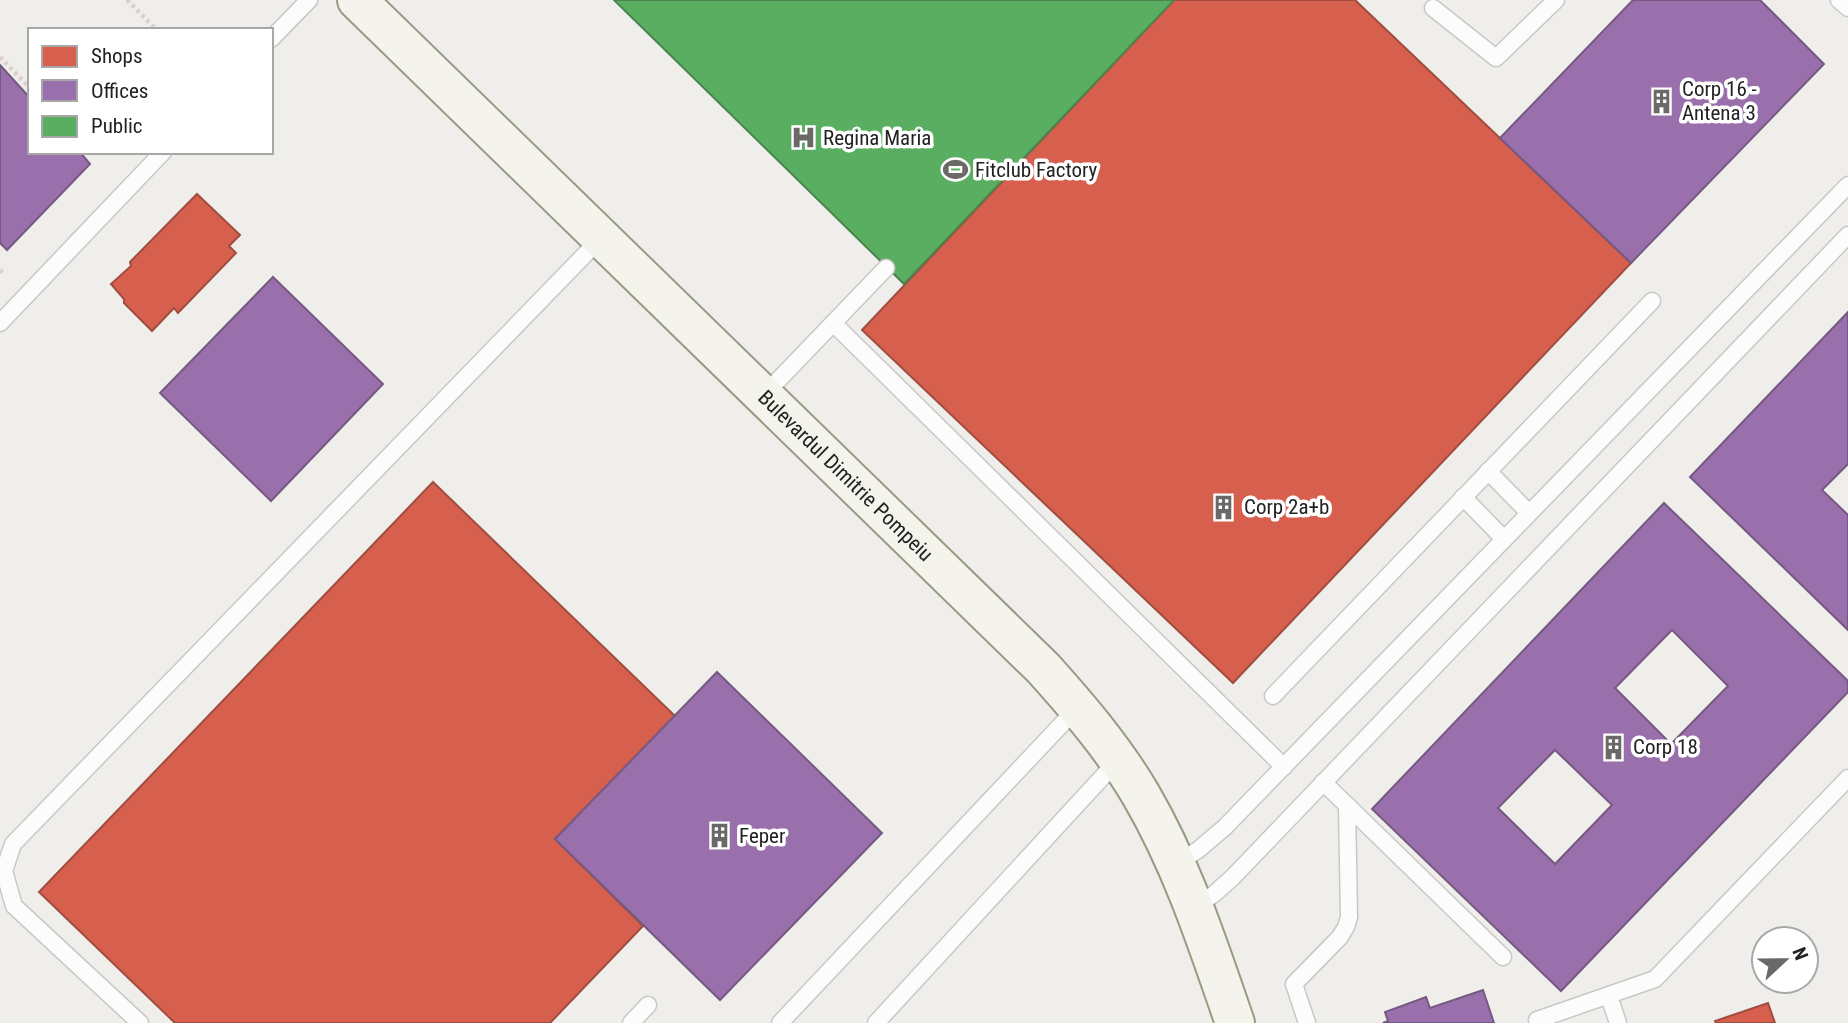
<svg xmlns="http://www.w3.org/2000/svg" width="1848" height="1023" font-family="'Roboto Condensed',sans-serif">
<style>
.shops{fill:#d6604d;stroke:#a04d40;stroke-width:2}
.offices{fill:#9970ab;stroke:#755982;stroke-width:2;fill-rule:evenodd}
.public{fill:#5aae61;stroke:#49844e;stroke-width:2}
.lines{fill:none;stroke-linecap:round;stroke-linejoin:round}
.lane-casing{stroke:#c9c8c7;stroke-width:19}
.secondary-casing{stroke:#999a82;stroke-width:42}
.path{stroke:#dccecd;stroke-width:4.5;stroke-dasharray:3.5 3.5;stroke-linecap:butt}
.lane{stroke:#fdfcfc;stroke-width:16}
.secondary{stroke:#f4f4ed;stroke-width:38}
.labels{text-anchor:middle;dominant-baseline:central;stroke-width:7;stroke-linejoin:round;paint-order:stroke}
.poi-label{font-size:21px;fill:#222;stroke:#fff;text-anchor:start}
.street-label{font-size:21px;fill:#222;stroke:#fff}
</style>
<rect width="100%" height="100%" fill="#f0eeeb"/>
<g class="shops">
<polygon points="1174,0 1355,0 1631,263 1233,683 862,330"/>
<polygon points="197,194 240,235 229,246 236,253 178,313 174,308 152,331 124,303 124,299 111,284 131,266 130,262"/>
<polygon points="433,482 675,716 555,839 643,926 550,1023 175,1023 39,892"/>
<polygon points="1768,1003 1775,1023 1716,1023 1715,1021"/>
</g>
<g class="offices">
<polygon points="1633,0 1760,0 1824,64 1631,263 1500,138"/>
<polygon points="0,65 30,98 30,152 80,152 90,164 7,250 0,243"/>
<polygon points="273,277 383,384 271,501 160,393"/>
<polygon points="1848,312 1848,464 1822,490 1848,515 1848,630 1690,477"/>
<path d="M1664,503L1848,681V692L1561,991L1372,809ZM1672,630L1728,686L1671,744L1615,688ZM1555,750L1612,805L1555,864L1498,808Z"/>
<polygon points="717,672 882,833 720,1000 555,839"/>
<polygon points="1483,990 1494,1023 1383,1023 1388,1021 1385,1012 1426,997 1430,1008"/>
</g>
<polygon class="public" points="614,0 1174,0 904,284"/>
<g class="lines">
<defs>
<g id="lane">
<polyline points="1839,0 1848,8"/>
<polyline points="1433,8 1496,58 1556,0"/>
<polyline points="271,39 309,0"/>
<polyline points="0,323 163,152"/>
<polyline points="833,323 1284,767"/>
<polyline points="764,395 886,268"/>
<polyline points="1488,471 1529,513"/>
<polyline points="1463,497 1504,539"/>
<polyline points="1273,696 1652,301"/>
<polyline points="1323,782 1503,957"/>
<polyline points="1177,863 1198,850 1225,827 1848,185"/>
<polyline points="1195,907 1214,894 1233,877 1848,235"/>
<polyline points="1609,996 1618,1023"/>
<polyline points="140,1023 14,906 4,871 13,844 601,238"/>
<polyline points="631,1023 648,1005"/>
<polyline points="780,1023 1078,707"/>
<polyline points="876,1023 1118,760"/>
<polyline points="1307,1023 1294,984 1340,937 1346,927 1349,917 1347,805"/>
<polyline points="1538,1023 1537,1020 1655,979 1848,778"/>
</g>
<g id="secondary">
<path id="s1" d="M357,0L1043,668C1079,708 1114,749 1141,795C1183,867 1208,945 1235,1023"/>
</g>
</defs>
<use href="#lane" class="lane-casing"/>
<use href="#secondary" class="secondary-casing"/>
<g class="path">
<polyline points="127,0 157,30"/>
<polyline points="0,57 30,88"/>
<polyline points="0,270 5,275"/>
</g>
<use href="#lane" class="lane"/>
<use href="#secondary" class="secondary"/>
</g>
<defs>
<symbol id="building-bare" viewBox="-9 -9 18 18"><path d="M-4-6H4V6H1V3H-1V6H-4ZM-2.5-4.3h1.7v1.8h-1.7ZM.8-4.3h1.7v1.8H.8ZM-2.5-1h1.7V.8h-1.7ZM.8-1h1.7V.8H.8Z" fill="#6a6968" stroke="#fff" stroke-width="2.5" paint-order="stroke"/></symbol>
<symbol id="hospital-bare" viewBox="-9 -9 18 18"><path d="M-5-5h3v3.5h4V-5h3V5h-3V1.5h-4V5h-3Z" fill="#6a6968" stroke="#fff" stroke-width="2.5" paint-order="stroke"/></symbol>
<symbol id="stadium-bare" viewBox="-9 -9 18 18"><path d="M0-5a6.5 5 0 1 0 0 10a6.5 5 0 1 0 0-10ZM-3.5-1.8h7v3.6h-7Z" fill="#6a6968" stroke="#fff" stroke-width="2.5" paint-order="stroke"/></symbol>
</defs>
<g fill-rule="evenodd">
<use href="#building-bare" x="1644" y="84" width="35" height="35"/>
<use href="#hospital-bare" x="786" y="120" width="35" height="35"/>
<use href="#stadium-bare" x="938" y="152" width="35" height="35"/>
<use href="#building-bare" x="1206" y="490" width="35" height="35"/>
<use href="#building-bare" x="1596" y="730" width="35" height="35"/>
<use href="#building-bare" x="702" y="818" width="35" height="35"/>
</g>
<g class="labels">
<g class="poi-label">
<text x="1682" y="89">Corp 16 -<tspan x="1682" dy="24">Antena 3</tspan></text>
<text x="823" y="138">Regina Maria</text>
<text x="975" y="170">Fitclub Factory</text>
<text x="1244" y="507">Corp 2a+b</text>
<text x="1633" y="747">Corp 18</text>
<text x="739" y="836">Feper</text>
</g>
<g class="street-label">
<text stroke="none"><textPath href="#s1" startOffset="682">Bulevardul Dimitrie Pompeiu</textPath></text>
</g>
</g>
<rect x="28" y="28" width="245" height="126" fill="#ffffff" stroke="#a7a7a7" stroke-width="2"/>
<rect x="42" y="46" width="35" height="21" fill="#d6604d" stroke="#a7a7a7" stroke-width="2"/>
<text x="91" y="63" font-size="21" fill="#222222">Shops</text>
<rect x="42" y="80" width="35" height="21" fill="#9970ab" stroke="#a7a7a7" stroke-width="2"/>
<text x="91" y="98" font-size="21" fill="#222222">Offices</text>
<rect x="42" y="116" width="35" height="21" fill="#5aae61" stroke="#a7a7a7" stroke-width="2"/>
<text x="91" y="133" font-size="21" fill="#222222">Public</text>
<g transform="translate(1785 960) rotate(68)"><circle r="33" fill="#ffffff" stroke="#a7a7a7" stroke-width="2"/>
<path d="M0-5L12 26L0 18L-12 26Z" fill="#6a6968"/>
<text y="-10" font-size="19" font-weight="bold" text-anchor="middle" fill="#222222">N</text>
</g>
</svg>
